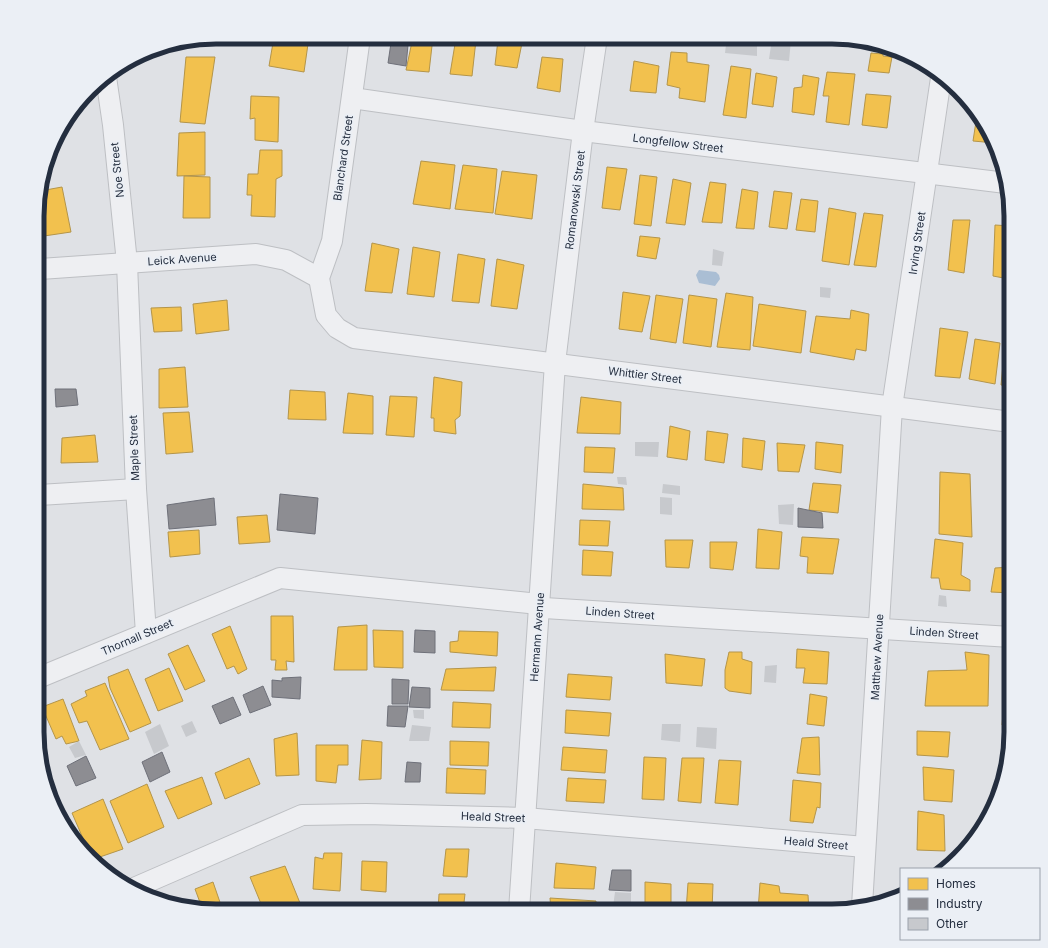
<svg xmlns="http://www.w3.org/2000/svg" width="1048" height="948" font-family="Inter,sans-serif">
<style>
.water{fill:#aabed4}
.homes{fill:#f2c14e;stroke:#b4954a}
.industry{fill:#8d8d92;stroke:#6e7079}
.building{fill:#c7c9cd}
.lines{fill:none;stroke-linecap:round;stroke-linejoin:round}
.minor-casing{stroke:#bdbfc3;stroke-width:22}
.minor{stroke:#eeeff2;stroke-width:20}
.labels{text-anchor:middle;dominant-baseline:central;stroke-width:4;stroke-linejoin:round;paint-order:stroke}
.street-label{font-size:11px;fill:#242e3f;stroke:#ebeff5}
.rim{fill:none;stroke:#242e3f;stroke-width:5}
</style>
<rect width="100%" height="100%" fill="#dfe1e5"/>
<polygon class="water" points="699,270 716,272 719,275 720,279 715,286 699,283 696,275"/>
<g class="homes">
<polygon points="274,37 309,37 304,72 269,66"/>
<polygon points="413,37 433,37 429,72 406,70"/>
<polygon points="456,38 476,40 472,76 450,74"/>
<polygon points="498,40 522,43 517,68 495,65"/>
<polygon points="671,52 687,53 687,62 709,65 705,102 679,98 680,88 667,85"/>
<polygon points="871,53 883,54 883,56 892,57 889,73 868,71"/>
<polygon points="186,57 215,57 205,124 180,122"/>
<polygon points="542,57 563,59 560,92 537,88"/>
<polygon points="634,61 659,66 656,93 630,91"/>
<polygon points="731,66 751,69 746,118 723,115"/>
<polygon points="827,72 855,74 849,125 826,122 829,96 823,96"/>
<polygon points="756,73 777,77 773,107 752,104"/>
<polygon points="803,75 819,78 814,115 792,112 794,88 802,87"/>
<polygon points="866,94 891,96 887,128 862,125"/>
<polygon points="251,96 279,97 278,142 255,140 255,118 250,119"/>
<polygon points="977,115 995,143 973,141"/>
<polygon points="205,132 205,175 177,176 179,133"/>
<polygon points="260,150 282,150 282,176 276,179 275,217 251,216 252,195 247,195 248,174 258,174"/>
<polygon points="421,161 455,165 450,209 413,204"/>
<polygon points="463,165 497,169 493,213 455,209"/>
<polygon points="607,167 627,169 620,210 602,208"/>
<polygon points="502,171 537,175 532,219 495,214"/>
<polygon points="640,175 657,177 651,226 634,224"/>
<polygon points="184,176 210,177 210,218 183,218"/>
<polygon points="673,179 691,183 685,225 666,223"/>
<polygon points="710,182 726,184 722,223 702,222"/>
<polygon points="62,187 71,232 44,236 40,215 40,191"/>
<polygon points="742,189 758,192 754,229 736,228"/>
<polygon points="774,191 792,193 787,229 769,227"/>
<polygon points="801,199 818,201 815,232 796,230"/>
<polygon points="829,208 856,213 849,265 822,261"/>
<polygon points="864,213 883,215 876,267 854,265"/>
<polygon points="953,220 970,220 964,273 948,270"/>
<polygon points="995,225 1011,226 1009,279 993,276"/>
<polygon points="640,236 660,238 656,259 637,256"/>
<polygon points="372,243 399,249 392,293 365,291"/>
<polygon points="413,247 440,252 434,297 407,294"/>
<polygon points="458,254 485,259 479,303 452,301"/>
<polygon points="497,259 524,265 517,309 491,306"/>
<polygon points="623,292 650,296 642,332 619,329"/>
<polygon points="726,293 753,297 750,350 717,347"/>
<polygon points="656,295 683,299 676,343 650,339"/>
<polygon points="689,295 717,299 711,347 683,343"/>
<polygon points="227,300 229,330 196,334 193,304"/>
<polygon points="759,304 806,311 801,353 753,346"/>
<polygon points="181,307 182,331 154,332 151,308"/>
<polygon points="851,310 869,314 866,351 856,349 854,360 810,352 816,316 850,319"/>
<polygon points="940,328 968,332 960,378 935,376"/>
<polygon points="975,339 1000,343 995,384 969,379"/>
<polygon points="1005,343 1011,344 1011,386 1001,385"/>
<polygon points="185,367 188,407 159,408 159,369"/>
<polygon points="434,377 462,382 460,416 455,420 456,434 434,431 434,418 431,418"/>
<polygon points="290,390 325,392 326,420 288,419"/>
<polygon points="348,393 373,396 373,434 343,433"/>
<polygon points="390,396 417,397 414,437 386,435"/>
<polygon points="581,397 621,402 620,434 577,433"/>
<polygon points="189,412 193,452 166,454 163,413"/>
<polygon points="670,426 690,431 687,460 667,457"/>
<polygon points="707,431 728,434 724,463 705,460"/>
<polygon points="95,435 98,462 61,463 62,438"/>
<polygon points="743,438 765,441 762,470 742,467"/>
<polygon points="816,442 843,445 841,473 815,469"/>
<polygon points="777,443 805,445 799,472 778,471"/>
<polygon points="585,447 615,448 613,473 584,472"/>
<polygon points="940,472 970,474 972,537 939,534"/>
<polygon points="813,483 841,485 838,513 809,510"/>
<polygon points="583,484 623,488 624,510 582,509"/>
<polygon points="267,515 270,542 239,544 237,517"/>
<polygon points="580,520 610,521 608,546 579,545"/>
<polygon points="758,529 782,532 779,569 756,568"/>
<polygon points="199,530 200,554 170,557 168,532"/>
<polygon points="802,537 839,539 833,574 807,573 808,557 800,556"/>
<polygon points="935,539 963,543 961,575 970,580 970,591 941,589 939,578 931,578"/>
<polygon points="665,540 693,540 689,568 666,567"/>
<polygon points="710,542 737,542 733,570 710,568"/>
<polygon points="583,550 613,552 611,576 582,575"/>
<polygon points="1011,567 1011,593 991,592 995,568"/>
<polygon points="271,616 293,616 294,662 286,661 287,670 275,670 276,660 271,660"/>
<polygon points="367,625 367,670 334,670 338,627"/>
<polygon points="230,626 247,669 238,674 234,666 227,669 212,634"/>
<polygon points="373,630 403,631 403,668 374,667"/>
<polygon points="459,631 498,632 497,656 450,652 450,642 458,641"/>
<polygon points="188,645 205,681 185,690 168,654"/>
<polygon points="797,649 829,652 827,684 803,683 805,668 796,668"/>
<polygon points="729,652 742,652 742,659 752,662 751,694 729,691 725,688 725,670"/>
<polygon points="965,652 989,655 988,706 925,706 928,671 967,670"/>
<polygon points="665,654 705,659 702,686 666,683"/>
<polygon points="496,667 494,691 441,690 446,669"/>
<polygon points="169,668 183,701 158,711 145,679"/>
<polygon points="128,669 151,723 130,732 110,688 108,677"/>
<polygon points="568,674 612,677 610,700 566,697"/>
<polygon points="1006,677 1011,678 1011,726 1002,725"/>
<polygon points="105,683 129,739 100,750 87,721 79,723 71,704 87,696 85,691"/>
<polygon points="810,694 827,697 824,726 807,724"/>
<polygon points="63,699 79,741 66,744 62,736 56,739 42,707"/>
<polygon points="453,702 491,704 490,728 452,727"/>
<polygon points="566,710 611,713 609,736 565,733"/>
<polygon points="917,731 950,732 948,757 917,755"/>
<polygon points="297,733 299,775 276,776 274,739"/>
<polygon points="819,737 820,775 797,773 802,738"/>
<polygon points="362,740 382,742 381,779 359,780"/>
<polygon points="450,741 489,742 488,766 450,765"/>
<polygon points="316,745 348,745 348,765 338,765 336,783 316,781"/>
<polygon points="563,747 607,750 605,773 561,770"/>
<polygon points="644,757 666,758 664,800 642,799"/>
<polygon points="249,758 260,784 225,799 215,773"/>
<polygon points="682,758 704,758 701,803 678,801"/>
<polygon points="719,760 741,761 738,805 715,803"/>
<polygon points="923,767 954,770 952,802 924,800"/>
<polygon points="447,768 486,770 485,794 446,793"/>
<polygon points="202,777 212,804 178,819 165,791"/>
<polygon points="568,778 606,780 604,803 566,801"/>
<polygon points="793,780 821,783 820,808 817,807 813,823 790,821"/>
<polygon points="147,784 164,827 128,843 110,801"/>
<polygon points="103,799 123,849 94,859 91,857 72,813"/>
<polygon points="918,811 944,815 945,851 917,850"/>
<polygon points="446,849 469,849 467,877 443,876"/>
<polygon points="324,853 342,853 340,891 313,889 315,857 323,859"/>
<polygon points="362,861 387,862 386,892 361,890"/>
<polygon points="556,863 596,867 594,889 554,888"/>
<polygon points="285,866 300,903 283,911 264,911 250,877"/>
<polygon points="213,882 223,911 202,908 195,889"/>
<polygon points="645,882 671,884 671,911 645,910"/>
<polygon points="688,883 713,884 712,911 686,911"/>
<polygon points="760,883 779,886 780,893 808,895 809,911 758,911"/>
<polygon points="439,894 465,894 463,911 438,911"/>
<polygon points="550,898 596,901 596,911 551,911"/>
</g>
<g class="industry">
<polygon points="391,43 408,45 406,66 388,63"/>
<polygon points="55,389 76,389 78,405 56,407"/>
<polygon points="280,494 318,498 315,534 277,530"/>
<polygon points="214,498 216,525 169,529 167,505"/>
<polygon points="798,508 822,513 823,528 798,527"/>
<polygon points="415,630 435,631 435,653 414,652"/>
<polygon points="301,677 300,699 272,697 272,680 282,681 282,678"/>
<polygon points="392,679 409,680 408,704 392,704"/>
<polygon points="263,686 271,705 250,713 243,695"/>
<polygon points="412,687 430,688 430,708 409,707"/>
<polygon points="233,697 241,715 220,724 212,706"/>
<polygon points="388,706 408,706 405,727 387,726"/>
<polygon points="162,752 170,772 150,782 142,762"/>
<polygon points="86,756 96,778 76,786 67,766"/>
<polygon points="407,762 421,763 420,782 405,782"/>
<polygon points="612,870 631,870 631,891 609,890"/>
<polygon points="743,905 743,911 727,911 727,906"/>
</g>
<g class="building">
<polygon points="674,37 698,37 697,44 673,41"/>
<polygon points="727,37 757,37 757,56 725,53"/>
<polygon points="793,37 805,37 804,41 793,40"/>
<polygon points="772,39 791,40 789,61 769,59"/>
<polygon points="713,249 724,252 722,266 712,265"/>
<polygon points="820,287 831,288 830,298 820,297"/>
<polygon points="635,442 659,442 658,457 635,456"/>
<polygon points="617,477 626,477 627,485 618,484"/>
<polygon points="663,484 680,486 680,495 662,493"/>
<polygon points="660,497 672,498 672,515 660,514"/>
<polygon points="794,504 793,525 779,524 778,505"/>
<polygon points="939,595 946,596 947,607 938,606"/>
<polygon points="777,665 776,683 764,682 765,666"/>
<polygon points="413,710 424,710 424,719 414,718"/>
<polygon points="192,721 197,732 186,737 181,726"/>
<polygon points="160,724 169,746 154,754 145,732"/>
<polygon points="662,724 681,724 680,742 661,740"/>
<polygon points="412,725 431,727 429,741 409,741"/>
<polygon points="697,727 717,728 716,749 696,747"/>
<polygon points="79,741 86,755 75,758 69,747"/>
<polygon points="615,892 631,893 631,908 613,907"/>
</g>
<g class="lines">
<defs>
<g id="minor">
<polyline points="360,37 332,241 319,278 326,315 337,328 354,338 1011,422"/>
<polyline points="106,77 113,125 127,263 136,489 146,633"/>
<polyline points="352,98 583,131 1006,183"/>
<polyline points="40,269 256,254 286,260 319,278"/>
<polyline points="39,495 136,489"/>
<polyline points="38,678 280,578 539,604 544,608 1011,637"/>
<polyline points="134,888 302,815 366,814 525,818 865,847"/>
<polyline points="862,906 892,407 941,78"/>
<polyline points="519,911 555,363 583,131 597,37"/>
</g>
</defs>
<use href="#minor" class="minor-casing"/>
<use href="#minor" class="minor"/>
</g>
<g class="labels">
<g class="street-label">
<text transform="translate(678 143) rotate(7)">Longfellow Street</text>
<text transform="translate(343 158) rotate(-82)">Blanchard Street</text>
<text transform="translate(117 170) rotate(-96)">Noe Street</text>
<text transform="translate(575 200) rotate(-83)">Romanowski Street</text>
<text transform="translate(917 243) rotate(-82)">Irving Street</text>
<text transform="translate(182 259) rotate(-4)">Leick Avenue</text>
<text transform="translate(645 375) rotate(7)">Whittier Street</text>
<text transform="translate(134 448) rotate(-92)">Maple Street</text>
<text transform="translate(620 613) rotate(4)">Linden Street</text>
<text transform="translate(944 633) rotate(4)">Linden Street</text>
<text transform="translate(137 637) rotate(-23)">Thornall Street</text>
<text transform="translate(537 637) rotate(-86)">Hermann Avenue</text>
<text transform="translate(877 657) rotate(-87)">Matthew Avenue</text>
<text transform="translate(493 817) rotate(2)">Heald Street</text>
<text transform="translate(816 843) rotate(5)">Heald Street</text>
</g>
</g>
<path d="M0 0H1048V948H0ZM216 44H832A172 172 0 0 1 1004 216V732A172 172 0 0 1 832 904H216A172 172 0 0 1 44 732V216A172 172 0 0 1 216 44Z" fill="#ebeff5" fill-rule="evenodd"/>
<path class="rim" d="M216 44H832A172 172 0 0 1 1004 216V732A172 172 0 0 1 832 904H216A172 172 0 0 1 44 732V216A172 172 0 0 1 216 44Z"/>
<rect x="900" y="868" width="140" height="72" fill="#ebeff5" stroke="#9ba2ac"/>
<rect x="908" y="878" width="20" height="12" fill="#f2c14e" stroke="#9ba2ac"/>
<text x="936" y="888" font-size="12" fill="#242e3f">Homes</text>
<rect x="908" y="898" width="20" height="12" fill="#8d8d92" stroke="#9ba2ac"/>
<text x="936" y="908" font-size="12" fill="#242e3f">Industry</text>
<rect x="908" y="918" width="20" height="12" fill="#c7c9cd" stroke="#9ba2ac"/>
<text x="936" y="928" font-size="12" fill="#242e3f">Other</text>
</svg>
